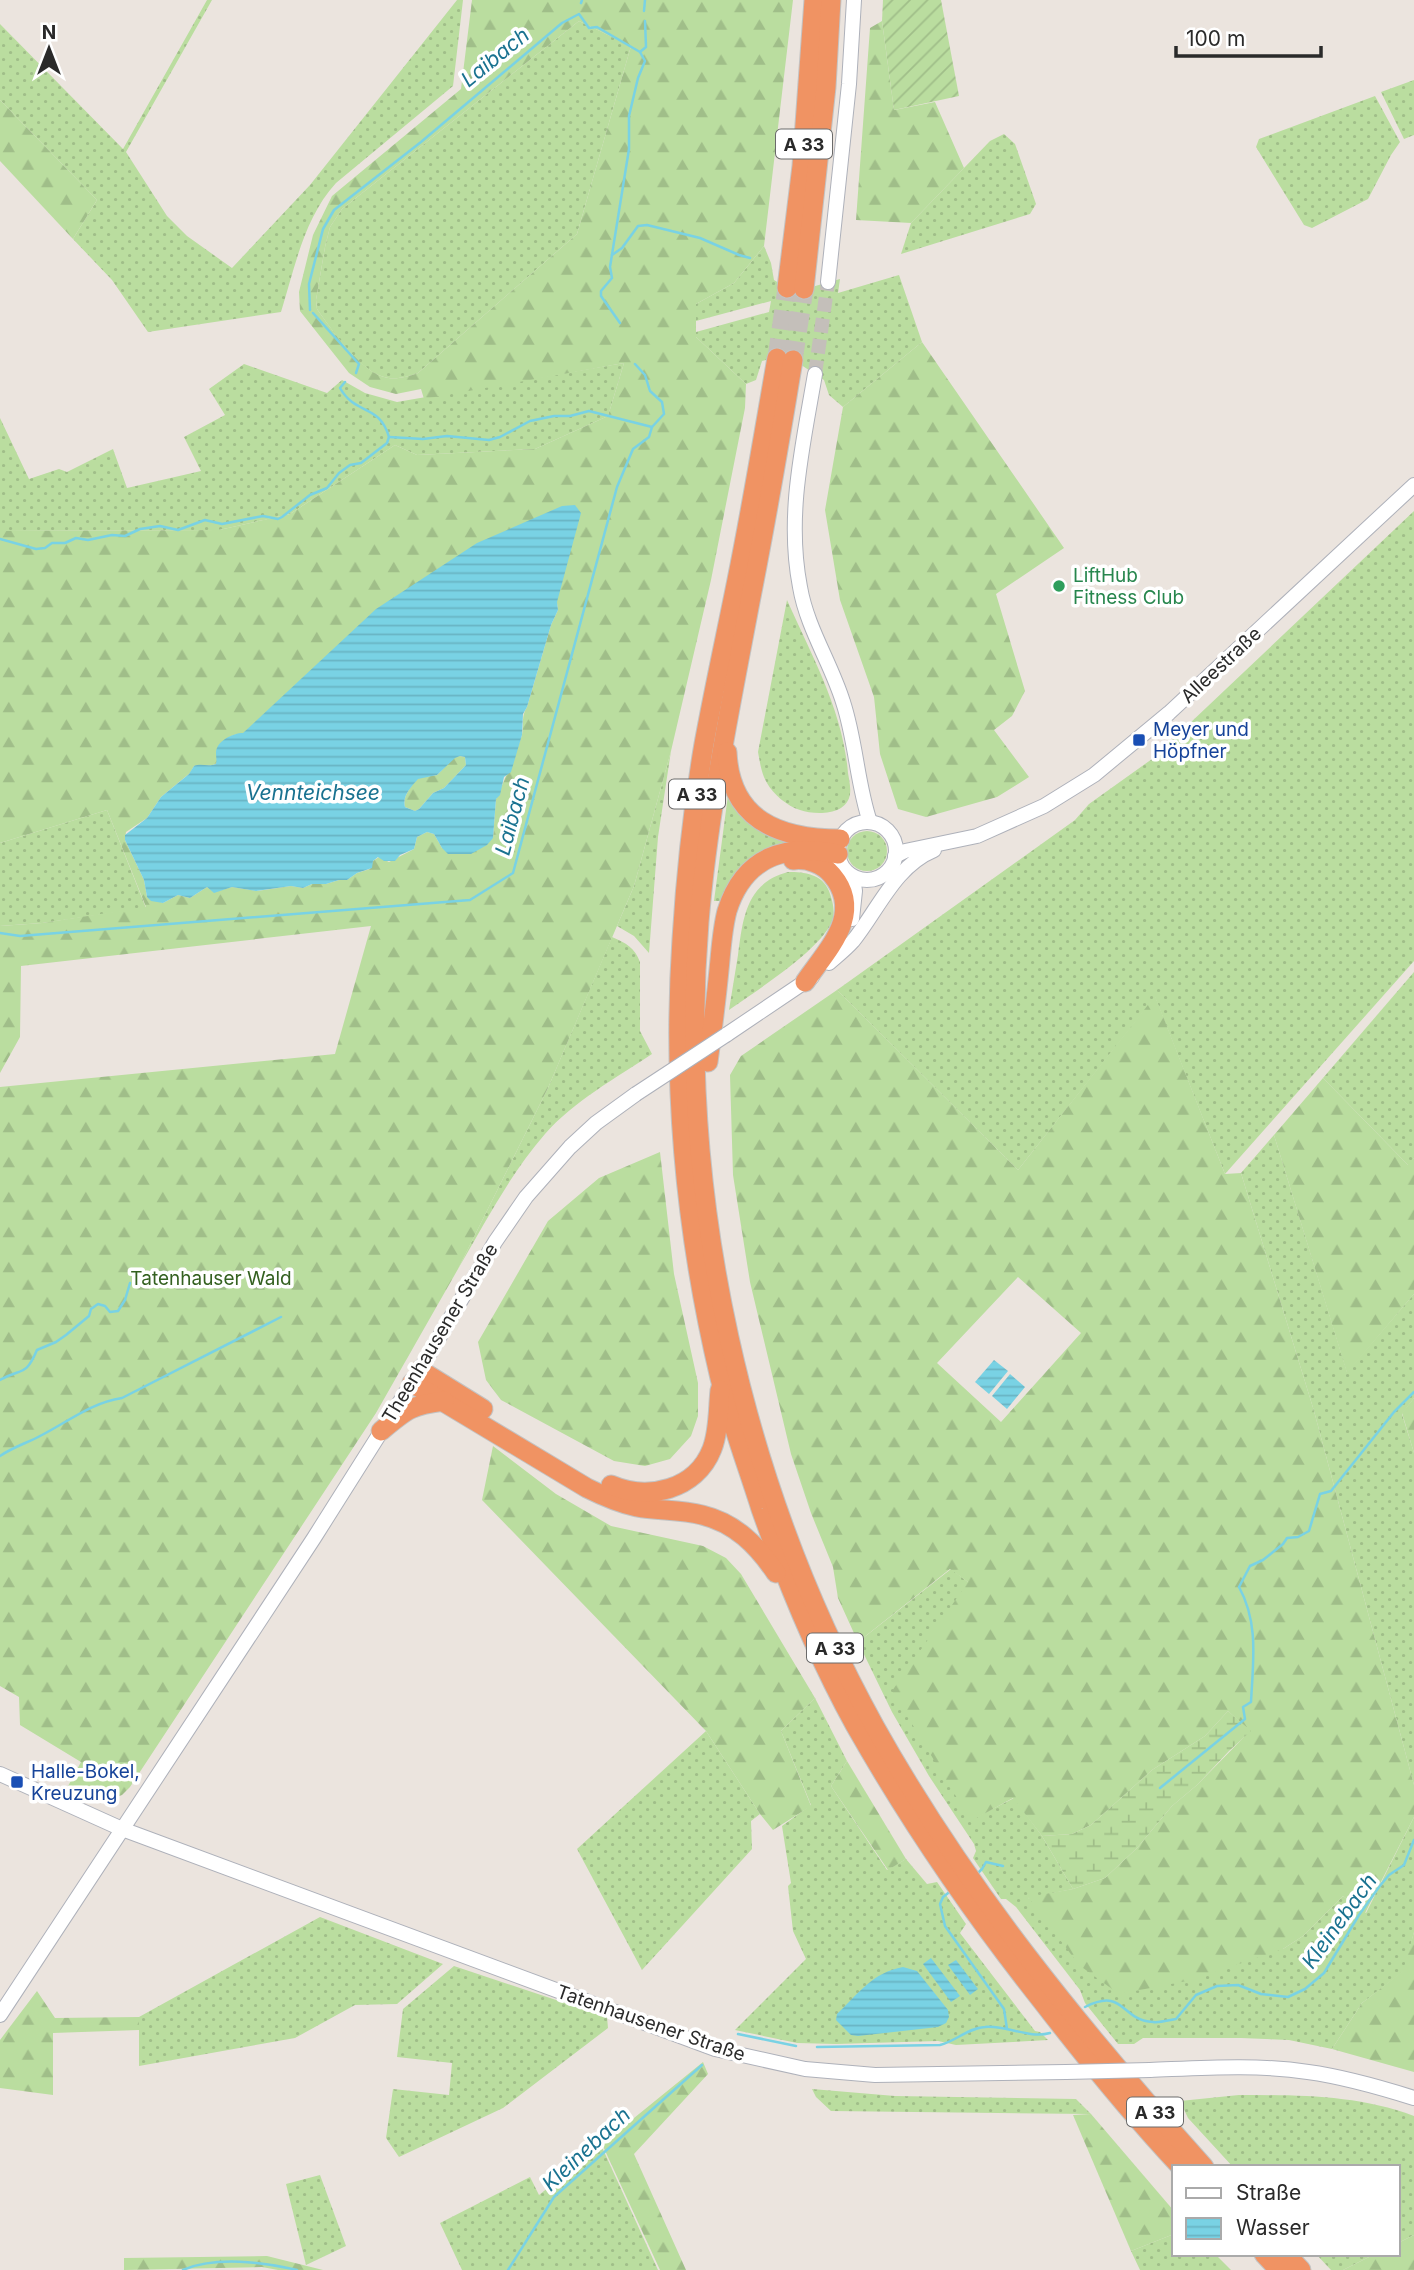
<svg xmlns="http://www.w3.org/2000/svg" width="1414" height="2270" font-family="Inter,sans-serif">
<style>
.grass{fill:url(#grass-dots)}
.forest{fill:url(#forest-firs);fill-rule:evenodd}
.wetland{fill:url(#wetland-marsh)}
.garden{fill:url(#garden-furrows)}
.water{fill:url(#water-rules);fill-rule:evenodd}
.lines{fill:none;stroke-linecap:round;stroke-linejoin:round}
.stream{stroke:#79d2e4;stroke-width:2.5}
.secondary-tunnel{stroke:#c4bfba;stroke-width:14;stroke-dasharray:14 7;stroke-linecap:butt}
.highway-tunnel{stroke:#c4bfba;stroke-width:19;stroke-dasharray:19 10;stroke-linecap:butt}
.secondary-casing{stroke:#aeb1ba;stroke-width:16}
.highway-casing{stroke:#c3c3c3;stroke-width:21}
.secondary{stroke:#fff;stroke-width:14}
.highway{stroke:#f09363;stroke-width:19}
.secondary-bridge-casing{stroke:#aeb1ba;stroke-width:16;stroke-linecap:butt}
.secondary-bridge{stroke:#fff;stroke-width:14}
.leisure-dot{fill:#2e9e5b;stroke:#fff;stroke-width:2.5}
.transit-dot{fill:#1a4fb4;stroke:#fff;stroke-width:2.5}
.labels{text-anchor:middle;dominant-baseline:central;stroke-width:7;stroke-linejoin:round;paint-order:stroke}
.shield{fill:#fff;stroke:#6a6a6a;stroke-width:2}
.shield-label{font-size:18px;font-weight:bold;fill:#2a2a2a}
.leisure-label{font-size:19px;fill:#27864d;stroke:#fff;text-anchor:start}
.street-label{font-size:19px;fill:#2a2a2a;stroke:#fff}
.transit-label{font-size:19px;fill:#164399;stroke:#fff;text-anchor:start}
.park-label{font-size:19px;fill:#346120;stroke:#fff}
.water-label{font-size:21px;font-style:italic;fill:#197290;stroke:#fff}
</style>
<defs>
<pattern id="grass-dots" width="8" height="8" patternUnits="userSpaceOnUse" patternTransform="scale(1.75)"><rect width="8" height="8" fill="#badd9f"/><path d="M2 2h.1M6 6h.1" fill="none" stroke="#a0be89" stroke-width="1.8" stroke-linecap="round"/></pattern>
<pattern id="forest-firs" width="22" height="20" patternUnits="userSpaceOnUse" patternTransform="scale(1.75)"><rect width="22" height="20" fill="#badd9f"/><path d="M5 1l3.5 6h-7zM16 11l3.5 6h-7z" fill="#a0be89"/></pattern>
<pattern id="wetland-marsh" width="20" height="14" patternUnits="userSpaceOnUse" patternTransform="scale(1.75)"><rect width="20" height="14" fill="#badd9f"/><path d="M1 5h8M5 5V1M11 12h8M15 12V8" fill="none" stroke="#a0be89"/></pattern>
<pattern id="garden-furrows" width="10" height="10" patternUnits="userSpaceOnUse" patternTransform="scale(1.75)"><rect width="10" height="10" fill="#badd9f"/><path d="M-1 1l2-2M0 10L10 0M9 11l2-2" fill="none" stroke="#a0be89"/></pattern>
<pattern id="water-rules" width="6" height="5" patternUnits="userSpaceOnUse" patternTransform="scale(1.75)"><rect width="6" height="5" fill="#79d2e4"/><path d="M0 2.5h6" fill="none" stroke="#69b4c4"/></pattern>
</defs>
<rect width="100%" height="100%" fill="#ebe4de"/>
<g class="grass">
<path d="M207,0H212L126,152L167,216L187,236L232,268L310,185L457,0H463L453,86L336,183C304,218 295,267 281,312L148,332L112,280L73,239L97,200L0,100V24L123,149Z"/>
<path d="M579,21L631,46L577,234L418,373C407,377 393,381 381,376C358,368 331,329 317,309L316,300L325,247L330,227L342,209Z"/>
<polygon points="1414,80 1414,135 1404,139 1381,92"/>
<polygon points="1375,96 1400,142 1391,155 1368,199 1312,228 1304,225 1256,147 1259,139"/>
<polygon points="1004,134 1015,144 1036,204 1030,214 901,254 911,223 990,141"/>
<polygon points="764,246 771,263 774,280 794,292 840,279 838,293 899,275 922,342 843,407 829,395 824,380 786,355 762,361 756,380 746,384 696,337 696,332 769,312 771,301 696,321 696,304 734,283"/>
<polygon points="624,363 608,416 535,449 417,455 395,445 290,514 219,530 0,531 0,418 29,479 59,469 67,472 113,449 127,488 201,471 184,437 225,415 209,389 244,364 327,393 342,380 365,393 397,402"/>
<polygon points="1414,511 1414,961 1225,1174 1155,997 1018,1170 837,990 1075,820 1089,804 1152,759"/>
<path d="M787,600C812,656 843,711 848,773C849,779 851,788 850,794C847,816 815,815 800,810C787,806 773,794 767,783C761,773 760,762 758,752Z"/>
<polygon points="671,751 658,837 649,953 634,936 617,926 634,886"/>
<path d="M728,795C743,826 768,839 802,843L739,870L731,880L720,901H714Z"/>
<polygon points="107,810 146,908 42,923 0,926 0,843"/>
<circle cx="867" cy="851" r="20"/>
<path d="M788,872C805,872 822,874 829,891C832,899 835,910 833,918C826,947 754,992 729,1010C732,992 735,973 738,955C743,918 746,883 788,872Z"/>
<path d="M612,937C626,943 635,948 640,962V1031L652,1054C616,1078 574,1101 545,1134C510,1174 485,1223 458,1269L548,1088Z"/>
<polygon points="1414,972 1414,1158 1409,1166 1323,1078"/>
<polygon points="1274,1135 1347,1372 1414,1294 1414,1398 1402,1414 1414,1453 1414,1785 1314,1411 1241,1173"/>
<polygon points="951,1569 968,1582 971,1820 1014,1798 1042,1836 1073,1889 1028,1898 1283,1949 1303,1936 1343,1896 1366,1913 1414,1817 1414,1932 1404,1971 1362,2003 1332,2049 1289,2040 1241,2038 1143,2038 1134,2044 1118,2044 1085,2003 1080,1990 1016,1907 1006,1899 1001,1899 973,1858 976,1851 974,1844 929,1776 892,1712 858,1642"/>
<polygon points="815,1698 847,1761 831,1786 887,1870 906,1859 927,1884 937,1882 966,1924 960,1933 1035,2031 1040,2032 1048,2040 956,2045 938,2041 836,2044 797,2043 735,2030 806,1959 793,1931 788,1886 791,1883 782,1826 811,1805 781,1731"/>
<polygon points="706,1731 760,1814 751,1821 752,1849 642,1970 577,1849"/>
<polygon points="320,1917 443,1964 397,2004 355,2005 295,2038 139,2066 139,2017"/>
<polygon points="454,1966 607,2017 608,2028 503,2108 399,2157 386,2138 393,2089 449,2095 452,2063 397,2057 403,2009"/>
<polygon points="812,2089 895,2096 1076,2099 1091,2114 831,2111 816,2097"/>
<path d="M1239,2095C1298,2095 1358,2095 1414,2116V2235L1398,2243V2167H1233L1188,2118L1180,2101Z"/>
<polygon points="601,2145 658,2270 462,2270 440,2223 530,2177 539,2195"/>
<polygon points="320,2175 346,2246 306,2265 286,2184"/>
<polygon points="1174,2234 1174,2254 1215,2254 1231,2270 1140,2270 1131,2251"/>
<polygon points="1316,2254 1375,2254 1343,2270 1331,2270"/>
</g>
<g class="forest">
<path d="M472,0H793L764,246L734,283L696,304V337L746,384L745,408L711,580L671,751L634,886L548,1088L458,1269L376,1413L130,1787L122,1795L104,1802L67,1788L81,1762L20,1725L19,1697L0,1686V1087L335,1054L371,926L21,966L20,1037L0,1073V926L42,923L146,907L107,810L0,843V531L219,530L290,514L395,445L417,455L535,449L608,416L624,363L424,399L421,389L396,394L370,387L349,373L300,311L299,292L313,235L332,196L461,89ZM579,21L631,46L577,234L418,373C407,377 393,381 381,376C359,368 331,329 317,309L316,300L325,247L330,227L342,209ZM557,603L558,610L551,625L527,707C521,716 524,724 522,735C521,740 498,796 496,799L493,838L442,848L434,834L427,832L417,837L414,849L389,862L379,857L373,861L370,869L357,873L347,880H339L326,884H312L303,888L291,886L257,891L232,887L214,892L207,887L190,898L178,895L163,903L147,897L144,880L125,840L126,832L147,818L161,797L190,773L194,766C200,763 217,770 218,759C218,756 216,752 217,749C225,740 230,733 243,734Z"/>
<polygon points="882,21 894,110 935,102 964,168 911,223 856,220 870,28"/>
<polygon points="0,100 97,200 73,239 0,161"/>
<polygon points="922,342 1064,548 996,594 1025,691 1012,716 994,730 1029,777 997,797 926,817 898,809 880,754 874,697 840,600 825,510 843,407"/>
<path d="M460,756L465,757L466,765L444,788L433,793L419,809L415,811L405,807C402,796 411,787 418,778L437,775L455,757Z"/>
<path d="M837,990L1018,1170L1155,996L1225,1174L1241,1173L1314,1411L1414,1785V1817L1365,1913L1343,1896L1303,1936L1283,1949L1192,1980L1119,1994L1079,1965L1028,1897L1073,1889L1105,1878L1137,1848L1172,1806L1197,1785L1250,1731L1228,1711L1205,1736L1152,1770L1091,1825L1072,1834L1042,1836L1013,1798L971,1821L892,1691L968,1582L950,1569L858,1642L838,1598L833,1567L811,1513L791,1454L750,1282L733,1175L730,1075L741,1056ZM1018,1277L1081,1333L1001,1422L937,1363Z"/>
<polygon points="1323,1078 1408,1165 1414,1158 1414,1294 1347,1373 1274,1135"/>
<polygon points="660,1152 674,1274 698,1383 698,1416 691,1436 670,1459 645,1466 614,1461 501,1400 486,1380 478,1342 548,1221 599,1178"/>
<polygon points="1414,1398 1414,1453 1402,1413"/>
<polygon points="493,1446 556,1494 611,1526 703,1546 726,1558 741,1574 815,1698 781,1731 811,1806 773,1830 760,1814 706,1731 482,1500"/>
<polygon points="847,1761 906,1859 888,1870 831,1786"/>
<polygon points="1414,1932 1414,2072 1332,2049 1362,2003 1403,1971"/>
<polygon points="37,1991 55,2018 139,2017 139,2030 53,2033 53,2095 0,2088 0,2040"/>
<polygon points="703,2062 708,2074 634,2154 686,2270 660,2270 602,2144"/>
<polygon points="1091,2114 1174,2211 1174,2234 1131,2251 1073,2115"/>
<polygon points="1414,2235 1414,2270 1343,2270 1375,2254 1398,2254 1398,2243"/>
<polygon points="267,2256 323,2270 278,2270 262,2267 124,2270 124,2258"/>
</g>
<polygon class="wetland" points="1228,1711 1251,1731 1229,1751 1197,1785 1172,1806 1137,1848 1105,1878 1073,1889 1042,1836 1072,1834 1091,1825 1152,1770 1205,1736"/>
<polygon class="garden" points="883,0 941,0 959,96 894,110 882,21"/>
<g class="water">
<path d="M575,505L581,513L557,602L558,610L551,625L527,707L523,714L522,735L511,772L504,777L500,795L496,799L493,838L487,845L471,854H448L442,848L434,834L427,832L417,837L414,849L400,855L395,861H384L378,857L373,861L372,868L357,873L347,880H339L326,884H312L303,888L291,886L256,891L232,887L214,893L207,887L190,898L178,895L163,903L151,901L147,897L144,880L125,840V835L147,818L161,797L189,774L194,766C201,763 208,767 216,764C217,760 216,757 216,753C216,741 233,733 243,733L376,609L477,543L562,506ZM460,756L465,757L466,765L444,788L433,793L419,809L415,811L405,807C402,796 411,787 418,779L437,775L455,758Z"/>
<polygon points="994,1360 1008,1371 989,1394 975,1382"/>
<polygon points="1010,1374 1025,1387 1007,1409 992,1396"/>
<polygon points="931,1958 960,1996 951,2002 923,1964"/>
<polygon points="956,1960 978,1989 970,1995 948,1965"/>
<path d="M903,1967L917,1971L948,2010L949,2017L946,2023L938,2027L858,2036L851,2035L836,2020L837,2014C858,1994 873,1972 903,1967Z"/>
</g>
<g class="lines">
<g class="stream">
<polyline points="581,3 582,0"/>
<polyline points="644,11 645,0"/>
<polyline points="640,52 646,47 645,21"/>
<polyline points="612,255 622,248 638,226 647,225 700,238 739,255 750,258"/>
<polyline points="310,310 309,284 323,229 334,210 421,142 562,23 579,14 589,28 597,27 640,52 645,61 638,78 629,116 629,149 610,267 612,278 601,291 601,296 620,323"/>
<polyline points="313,313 359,364 356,373"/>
<polyline points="389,437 423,439 447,436 489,440 500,437 530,421 554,416 570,416 589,411 652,427"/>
<path d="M0,539L36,549L45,548L52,543H65L76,538L88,540L112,535L125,536L140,529L160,526L178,530L205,520L222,524L263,516L278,519L282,517L310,495L327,488L339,473L350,465L361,463L387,443L389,437C379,403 356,416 340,388L345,382"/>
<polyline points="0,933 20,936 470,900 513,873 617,487 633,449 649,437 652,427 664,414 662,402 650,391 645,375 635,364"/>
<path d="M0,1380C22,1367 25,1378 37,1350L56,1342L66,1335L89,1316L91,1309L98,1304L105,1306L110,1312L118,1311L125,1300L130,1283"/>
<path d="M0,1456C13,1447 27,1443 40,1436C68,1422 90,1403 122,1398L281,1317"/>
<path d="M1160,1788L1245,1719L1243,1707L1251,1702C1253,1662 1259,1623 1239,1587L1250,1566L1263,1560L1283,1544L1287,1538L1298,1537L1309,1531L1320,1494L1331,1491L1394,1412L1414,1392"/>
<polyline points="978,1873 982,1869 986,1862 1003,1866"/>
<polyline points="952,1890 943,1897 940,1904 945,1926 1004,2009 1007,2029"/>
<path d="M1085,2007C1125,1987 1120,2020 1153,2022C1160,2023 1169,2020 1176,2019L1196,1995L1217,1986L1238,1985L1261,1994L1288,1997L1305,1989L1324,1973L1359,1915L1379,1887L1389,1875L1404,1865L1414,1840"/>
<polyline points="738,2034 796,2046"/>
<path d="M817,2047L940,2045C956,2041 968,2028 985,2027C1007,2025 1029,2039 1050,2033"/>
<path d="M183,2270C215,2256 264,2262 297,2270"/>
<polyline points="508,2270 554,2197 702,2065"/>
</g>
<polyline class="secondary-tunnel" points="815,374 828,282"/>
<g class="highway-tunnel">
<polyline points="777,358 787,288"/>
<polyline points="793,360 804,289"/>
</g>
<defs>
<g id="secondary">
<polyline points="828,282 849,84 854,0"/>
<path d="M815,374C803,445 786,515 800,587C807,628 831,663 843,702C856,741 857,784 870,822"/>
<circle cx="867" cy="851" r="29"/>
<polyline points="895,856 905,851 977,836 1044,806 1094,775 1169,713 1414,485"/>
<polyline points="852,919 855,891 853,877"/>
<path d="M829,963C837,956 846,949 853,941C878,910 895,866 934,850"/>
<polyline points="726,1035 812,977"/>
<polyline points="0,1774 122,1829 715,2049 805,2069 875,2075 1066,2072"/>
<polyline points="0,2015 314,1538 420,1370 495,1242 526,1197 570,1147 596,1123 636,1094"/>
<path d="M1150,2070C1202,2068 1256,2064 1308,2072C1345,2077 1379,2087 1414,2098"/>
</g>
<g id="highway">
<polyline points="787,288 802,166 814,0"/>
<polyline points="804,289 826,87 831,0"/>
<path d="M777,358C764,432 752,506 737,580C726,635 714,689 704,744C693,808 686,874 682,939C672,1086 686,1235 720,1378C731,1422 747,1465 761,1509C787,1583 817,1656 855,1725C910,1822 973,1914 1042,2001C1086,2058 1131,2114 1181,2167"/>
<path d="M793,360C780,440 766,521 750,602C730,708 708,814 699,922C677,1195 742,1487 875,1727C965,1888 1081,2030 1204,2167"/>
<path d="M727,752C730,820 779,839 840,839"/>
<path d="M793,860C807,858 823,864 832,875C865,914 826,951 805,982"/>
<path d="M708,1062C712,1032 716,1001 719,970C721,951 722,930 727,911C744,856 786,843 838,854"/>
<polyline points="420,1370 483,1409"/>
<path d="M412,1383L587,1488C603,1496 619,1503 637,1507C658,1511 681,1509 702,1515C735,1523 757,1545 776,1573"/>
<path d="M381,1431C406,1410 411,1405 444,1401"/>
<path d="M611,1485C648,1501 696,1490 712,1449C719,1431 718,1409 720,1390"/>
<polyline points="1264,2254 1279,2270"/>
<polyline points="1286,2254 1301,2270"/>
</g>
</defs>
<use href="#secondary" class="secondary-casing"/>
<use href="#highway" class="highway-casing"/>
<use href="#secondary" class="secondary"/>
<use href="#highway" class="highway"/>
<defs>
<g id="secondary-bridge">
<polyline points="636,1094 726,1035"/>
<polyline points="1066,2072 1150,2070"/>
</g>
</defs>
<use href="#secondary-bridge" class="secondary-bridge-casing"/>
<use href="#secondary-bridge" class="secondary-bridge"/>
</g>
<circle class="leisure-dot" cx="1059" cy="586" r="7"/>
<g class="transit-dot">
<rect x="1132" y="733" width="14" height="14" rx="3.5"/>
<rect x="10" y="1775" width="14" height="14" rx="3.5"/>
</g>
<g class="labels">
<g class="shield">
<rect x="776" y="129.5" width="56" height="29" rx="5"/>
<rect x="669" y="779.5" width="56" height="29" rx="5"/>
<rect x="807" y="1633.5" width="56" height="29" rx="5"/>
<rect x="1127" y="2097.5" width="56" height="29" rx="5"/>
</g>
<g class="shield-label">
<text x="804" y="144">A 33</text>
<text x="697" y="794">A 33</text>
<text x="835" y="1648">A 33</text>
<text x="1155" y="2112">A 33</text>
</g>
<g class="leisure-label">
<text x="1073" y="575">LiftHub<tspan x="1073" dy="22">Fitness Club</tspan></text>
</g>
<g class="street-label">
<text transform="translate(1221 665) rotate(-43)">Alleestraße</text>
<text transform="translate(440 1333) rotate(-59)">Theenhausener Straße</text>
<text transform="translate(651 2023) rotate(19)">Tatenhausener Straße</text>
</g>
<g class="transit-label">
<text x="1153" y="729">Meyer und<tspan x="1153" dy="22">Höpfner</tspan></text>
<text x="31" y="1771">Halle-Bokel,<tspan x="31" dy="22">Kreuzung</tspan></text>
</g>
<g class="park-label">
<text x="211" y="1278">Tatenhauser Wald</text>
</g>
<g class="water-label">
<text transform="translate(495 57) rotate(-39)">Laibach</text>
<text x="313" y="792">Vennteichsee</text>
<text transform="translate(512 816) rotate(-75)">Laibach</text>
<text transform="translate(1339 1921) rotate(-54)">Kleinebach</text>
<text transform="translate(586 2149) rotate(-43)">Kleinebach</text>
</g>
</g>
<rect x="1172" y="2165" width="228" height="91" fill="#ffffff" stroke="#aaaaaa" stroke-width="2"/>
<rect x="1186" y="2188" width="35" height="10" fill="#ffffff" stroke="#aaaaaa" stroke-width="2"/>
<text x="1236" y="2200" font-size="21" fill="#2a2a2a">Straße</text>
<rect x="1186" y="2218" width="35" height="21" fill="url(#water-rules)" stroke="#aaaaaa" stroke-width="2"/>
<text x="1236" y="2235" font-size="21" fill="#2a2a2a">Wasser</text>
<g transform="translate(49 49)" stroke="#ffffff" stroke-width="5" paint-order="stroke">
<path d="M0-5L12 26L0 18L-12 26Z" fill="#2a2a2a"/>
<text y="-10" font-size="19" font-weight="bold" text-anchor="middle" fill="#2a2a2a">N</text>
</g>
<path d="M1176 46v10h145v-10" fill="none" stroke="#2a2a2a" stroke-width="3.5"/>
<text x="1186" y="46" font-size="21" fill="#2a2a2a" stroke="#ffffff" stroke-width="5" paint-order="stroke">100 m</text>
</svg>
